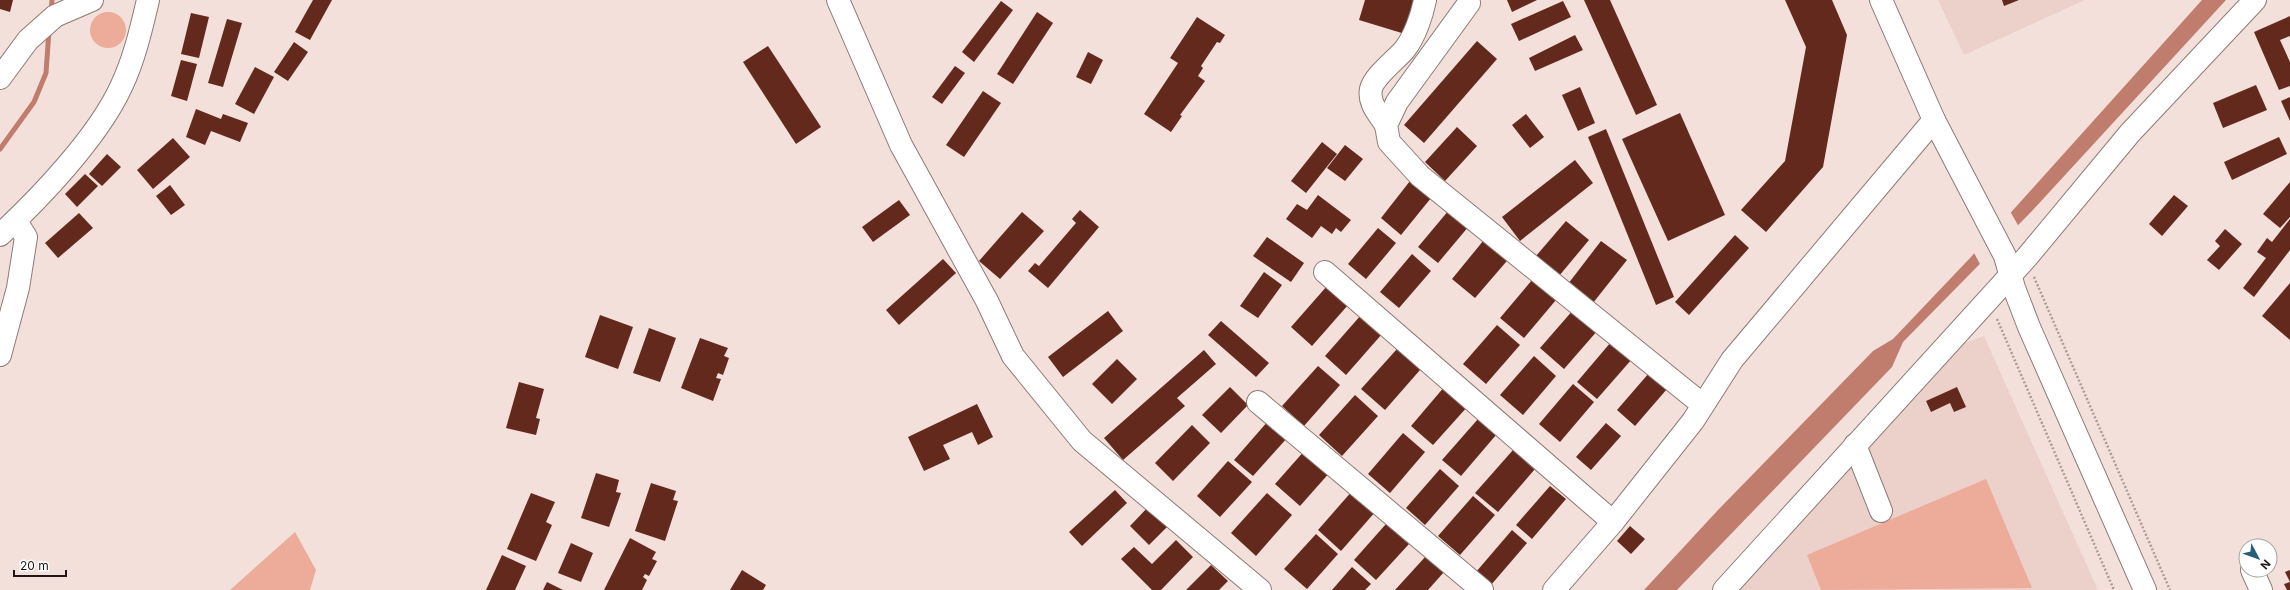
<svg xmlns="http://www.w3.org/2000/svg" width="2290" height="590" font-family="Inter,sans-serif">
<style>
.built{fill:#ecd1ca}
.green{fill:#edab9a}
.water{fill:#c07d6d}
.pier{fill:#f4e0db}
.lines{fill:none;stroke-linecap:round;stroke-linejoin:round}
.stream{stroke:#c07d6d;stroke-width:5}
.building{fill:#63291c}
.minor-casing{stroke:#8c7b76;stroke-width:24}
.path{stroke:#ab9c98;stroke-width:2.5;stroke-dasharray:2 2;stroke-linecap:butt}
.minor{stroke:#fff;stroke-width:22}
</style>
<rect width="100%" height="100%" fill="#f4e0db"/>
<g class="built">
<polygon points="1938,0 2085,0 1964,55"/>
<polygon points="1984,336 2098,590 1738,590 1959,345"/>
</g>
<g class="green">
<circle cx="108" cy="30" r="18"/>
<polygon points="1986,479 2032,588 1821,590 1807,555"/>
<polygon points="295,532 316,570 310,590 230,590"/>
</g>
<polygon class="water" points="2202,0 2226,0 2031,212 1903,342 1892,367 1677,590 1644,590 1718,510 1873,351 1893,339 1970,258"/>
<polygon class="pier" points="2010,211 2019,227 1981,266 1973,251"/>
<g class="lines">
<g class="stream">
<polyline points="51,12 52,0"/>
<polyline points="0,149 34,102 46,73 49,30"/>
</g>
</g>
<g class="building">
<polygon points="0,0 13,0 10,12 0,9"/>
<polygon points="313,0 332,0 310,40 295,32"/>
<polygon points="1365,0 1414,0 1405,34 1359,20"/>
<polygon points="1507,0 1537,0 1512,12"/>
<polygon points="1584,0 1610,0 1657,105 1636,115"/>
<polygon points="1785,0 1832,0 1847,35 1823,167 1766,232 1741,210 1785,161 1806,47"/>
<polygon points="2002,0 2019,0 2004,6"/>
<polygon points="1001,1 1013,10 974,62 962,52"/>
<polygon points="1563,1 1571,17 1519,41 1511,24"/>
<polygon points="1037,12 1053,23 1013,84 997,74"/>
<polygon points="191,13 209,17 199,58 181,54"/>
<polygon points="2290,16 2290,36 2280,40 2290,62 2290,86 2279,90 2254,32"/>
<polygon points="1197,17 1225,35 1220,43 1217,42 1201,66 1203,68 1198,76 1205,81 1180,115 1182,116 1171,132 1144,114 1178,63 1170,58"/>
<polygon points="227,19 242,23 223,87 208,83"/>
<polygon points="1575,35 1583,50 1535,71 1529,58"/>
<polygon points="1477,41 1497,59 1424,143 1404,125"/>
<polygon points="294,42 308,52 288,81 274,72"/>
<polygon points="768,46 821,127 796,144 743,62"/>
<polygon points="1088,52 1103,60 1091,84 1076,77"/>
<polygon points="181,60 197,64 187,101 171,96"/>
<polygon points="955,66 965,73 942,104 932,97"/>
<polygon points="255,67 274,77 254,114 235,104"/>
<polygon points="2256,85 2267,110 2223,128 2213,103"/>
<polygon points="1580,87 1595,123 1578,131 1562,95"/>
<polygon points="983,91 1001,103 964,157 946,145"/>
<polygon points="2290,97 2290,121 2281,101"/>
<polygon points="196,109 221,119 223,114 248,123 240,142 211,131 205,145 186,137"/>
<polygon points="1680,113 1725,215 1668,241 1622,139"/>
<polygon points="1526,114 1544,137 1530,148 1512,125"/>
<polygon points="1457,127 1477,146 1445,181 1425,162"/>
<polygon points="1606,129 1674,297 1656,305 1588,137"/>
<polygon points="2279,137 2287,154 2232,180 2224,162"/>
<polygon points="173,138 190,157 153,189 137,170"/>
<polygon points="1322,142 1337,154 1306,193 1291,181"/>
<polygon points="1345,145 1363,159 1345,181 1327,168"/>
<polygon points="107,154 121,167 102,186 89,174"/>
<polygon points="1575,160 1593,183 1520,241 1502,217"/>
<polygon points="85,174 98,186 77,207 65,194"/>
<polygon points="1410,181 1431,198 1401,235 1381,218"/>
<polygon points="2290,182 2290,217 2280,228 2263,214"/>
<polygon points="170,185 185,205 171,215 156,196"/>
<polygon points="1318,195 1351,220 1341,232 1336,228 1332,234 1321,226 1312,238 1286,219 1297,204 1307,210"/>
<polygon points="2174,195 2188,206 2162,236 2149,224"/>
<polygon points="899,200 910,215 873,242 862,227"/>
<polygon points="1080,210 1099,227 1048,288 1028,271 1035,263 1039,266 1076,223 1072,219"/>
<polygon points="1449,210 1469,226 1438,263 1418,247"/>
<polygon points="1022,212 1044,231 1000,279 979,261"/>
<polygon points="79,213 93,228 58,258 45,243"/>
<polygon points="2290,219 2290,250 2254,297 2243,288 2266,258 2257,252 2267,238 2272,242"/>
<polygon points="1566,221 1589,240 1559,276 1536,256"/>
<polygon points="1378,228 1396,243 1366,279 1348,264"/>
<polygon points="2225,229 2242,244 2219,270 2207,260 2220,246 2215,241"/>
<polygon points="1488,235 1512,255 1475,298 1452,279"/>
<polygon points="1735,235 1749,248 1689,315 1675,302"/>
<polygon points="1267,237 1304,263 1291,282 1253,256"/>
<polygon points="1601,241 1627,260 1593,303 1568,284"/>
<polygon points="1412,254 1431,271 1399,308 1380,292"/>
<polygon points="943,259 956,273 899,325 886,310"/>
<polygon points="1264,272 1282,285 1258,318 1240,306"/>
<polygon points="1532,280 1556,300 1524,338 1500,318"/>
<polygon points="2290,283 2290,340 2262,316"/>
<polygon points="1327,286 1348,305 1312,346 1291,327"/>
<polygon points="1574,309 1598,330 1564,369 1540,348"/>
<polygon points="1108,311 1123,331 1063,377 1048,357"/>
<polygon points="600,315 633,327 618,369 585,357"/>
<polygon points="1361,315 1382,334 1346,375 1325,356"/>
<polygon points="1221,321 1269,363 1256,377 1208,335"/>
<polygon points="1497,325 1520,345 1486,384 1463,364"/>
<polygon points="649,328 676,338 660,382 633,373"/>
<polygon points="700,338 728,348 724,356 729,358 723,375 718,373 716,378 721,379 713,401 681,388"/>
<polygon points="1611,342 1632,359 1597,399 1577,382"/>
<polygon points="1397,349 1420,370 1385,410 1361,389"/>
<polygon points="1204,350 1216,364 1177,398 1185,406 1123,460 1104,438"/>
<polygon points="1534,356 1556,376 1523,415 1500,395"/>
<polygon points="1117,359 1137,379 1112,404 1092,384"/>
<polygon points="1318,366 1340,385 1304,426 1282,406"/>
<polygon points="1649,373 1667,389 1635,426 1617,410"/>
<polygon points="519,382 544,389 536,418 540,419 536,435 506,428"/>
<polygon points="1573,384 1594,402 1560,442 1539,424"/>
<polygon points="1445,386 1468,406 1433,445 1411,426"/>
<polygon points="1230,387 1248,405 1221,433 1202,415"/>
<polygon points="1957,387 1966,407 1954,412 1950,403 1931,412 1926,401"/>
<polygon points="1355,395 1378,416 1342,456 1319,435"/>
<polygon points="977,404 993,437 978,445 972,432 943,445 950,459 924,471 908,437"/>
<polygon points="1478,419 1496,435 1461,476 1442,460"/>
<polygon points="1269,420 1288,437 1253,476 1234,460"/>
<polygon points="1606,423 1621,436 1591,470 1576,457"/>
<polygon points="1192,425 1210,443 1173,481 1155,463"/>
<polygon points="1403,433 1425,452 1390,493 1368,474"/>
<polygon points="1306,449 1331,471 1300,506 1275,484"/>
<polygon points="1513,450 1535,469 1498,512 1475,493"/>
<polygon points="1228,461 1252,482 1220,517 1197,496"/>
<polygon points="1440,469 1459,486 1425,525 1406,508"/>
<polygon points="596,473 619,480 616,492 621,493 609,527 581,518"/>
<polygon points="651,483 676,491 673,500 678,501 665,541 635,531"/>
<polygon points="1550,486 1566,499 1532,539 1516,525"/>
<polygon points="1115,490 1127,503 1082,546 1069,532"/>
<polygon points="1353,490 1376,511 1341,551 1318,530"/>
<polygon points="531,493 555,502 546,522 552,525 536,561 507,549"/>
<polygon points="1267,493 1292,515 1256,556 1231,533"/>
<polygon points="1473,496 1495,515 1460,555 1438,536"/>
<polygon points="1151,504 1170,524 1149,545 1130,526"/>
<polygon points="1386,524 1409,544 1376,580 1354,560"/>
<polygon points="1630,526 1645,539 1631,554 1617,541"/>
<polygon points="1512,530 1527,543 1491,585 1476,572"/>
<polygon points="1316,534 1338,554 1307,589 1284,569"/>
<polygon points="630,538 656,552 652,559 657,561 649,576 645,574 643,577 647,580 642,590 604,590"/>
<polygon points="1176,540 1193,557 1161,590 1152,590 1121,559 1134,547 1152,564"/>
<polygon points="571,543 593,553 581,582 558,573"/>
<polygon points="502,555 526,566 515,590 486,590"/>
<polygon points="1426,556 1444,572 1428,590 1395,590"/>
<polygon points="1211,565 1228,581 1219,590 1186,590"/>
<polygon points="1352,567 1371,584 1365,590 1332,590"/>
<polygon points="742,570 766,585 763,590 730,590"/>
<polygon points="2290,570 2290,590 2287,590 2284,584 2290,582 2285,572"/>
<polygon points="547,582 563,590 543,590"/>
</g>
<g class="lines">
<defs>
<g id="minor">
<polyline points="838,0 901,145 987,301 1013,356 1082,441 1260,590"/>
<polyline points="1881,0 1934,120 2005,256 2014,288 2029,327 2145,590"/>
<polyline points="1469,3 1397,102 1386,125 1389,142 1420,176 1703,405"/>
<polyline points="0,78 28,40 55,16 92,0"/>
<path d="M1386,125C1379,114 1368,103 1371,89C1374,76 1397,59 1405,49C1415,36 1422,15 1425,0"/>
<path d="M0,235C40,198 98,137 121,87C134,60 141,30 148,0"/>
<polyline points="1325,272 1613,522"/>
<polyline points="0,355 18,288 26,237 16,221"/>
<polyline points="1258,402 1482,590"/>
<polyline points="1855,445 1881,511"/>
<polyline points="2252,570 2261,590"/>
<polyline points="1554,590 1613,522 1693,421 1732,360 1934,120"/>
<polyline points="1724,590 2027,257 2130,133 2255,0"/>
</g>
</defs>
<use href="#minor" class="minor-casing"/>
<g class="path">
<polyline points="2034,277 2170,590"/>
<polyline points="1997,319 2114,590"/>
</g>
<use href="#minor" class="minor"/>
</g>
<g transform="translate(2258 558) rotate(131)"><circle r="19" fill="#ffffff" stroke="#a5a3a2"/>
<path d="M0-3L7 15L0 10L-7 15Z" fill="#27607a"/>
<text y="-6" font-size="11" font-weight="bold" text-anchor="middle" fill="#1f1816">N</text>
</g>
<path d="M14 570v6h52v-6" fill="none" stroke="#1f1816" stroke-width="2"/>
<text x="20" y="570" font-size="12" fill="#1f1816" stroke="#ffffff" stroke-width="3" paint-order="stroke">20 m</text>
</svg>
